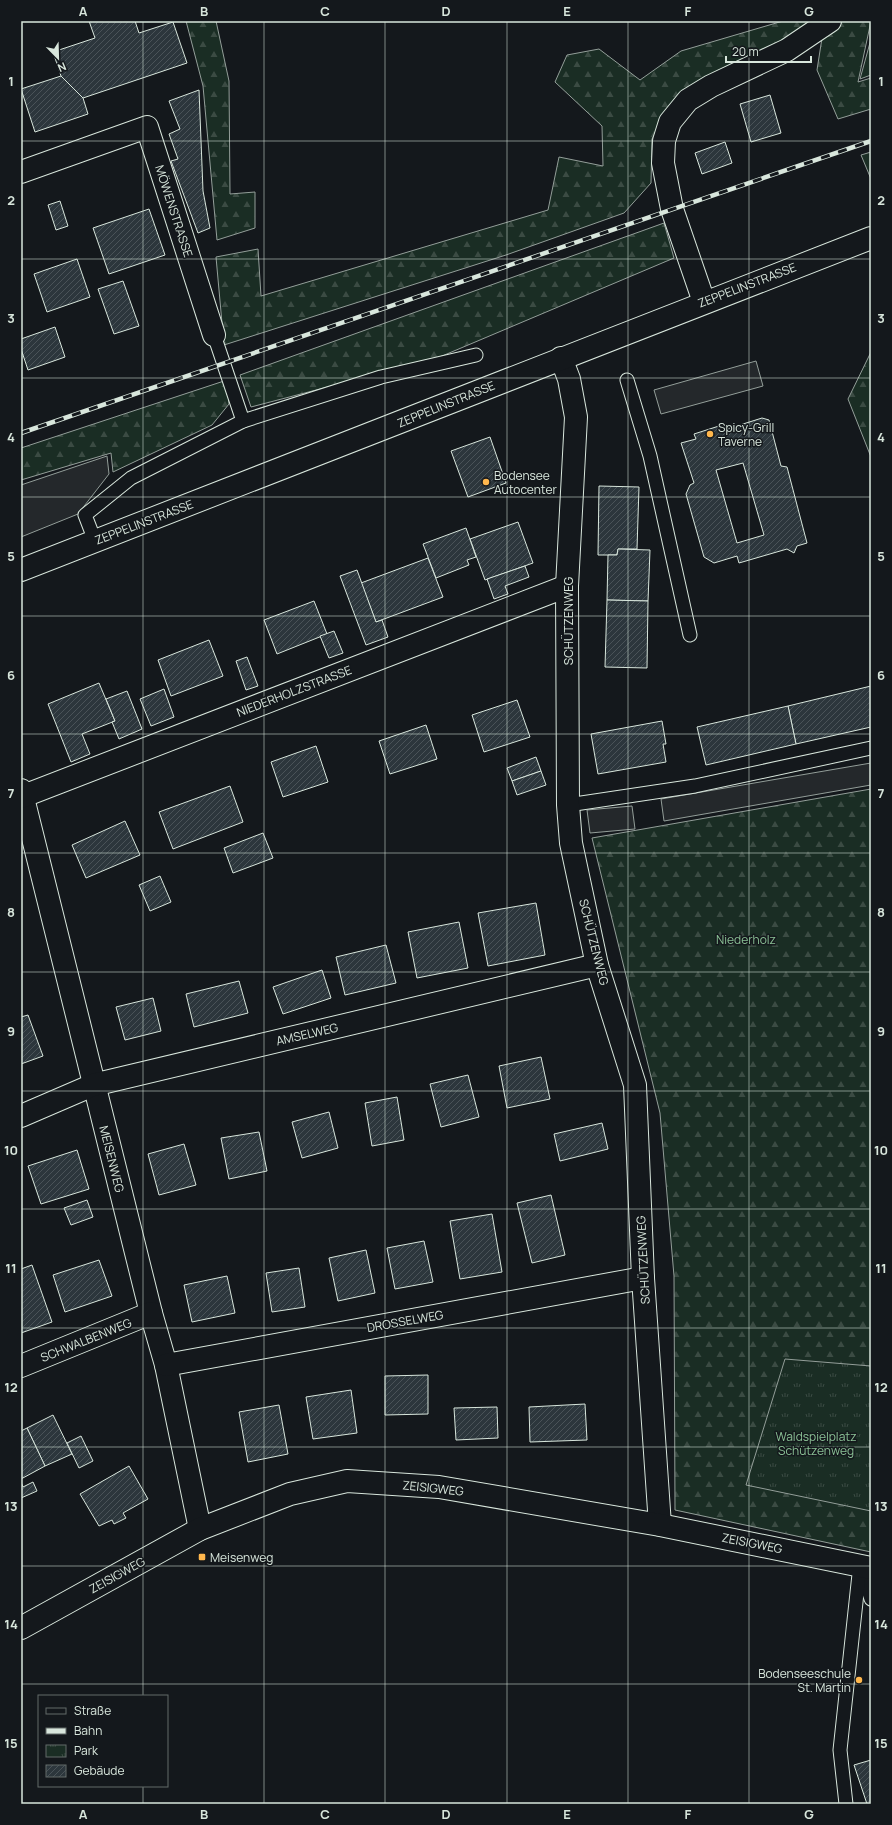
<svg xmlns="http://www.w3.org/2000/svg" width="892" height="1825" font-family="Manrope,sans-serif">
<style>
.grass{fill:#1a2d24;stroke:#939e99}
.forest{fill:url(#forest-firs);stroke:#939e99}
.park{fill:url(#park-tufts);stroke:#939e99}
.parking{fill:#24282b;stroke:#939e99}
.building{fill:url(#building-hatch);stroke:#d8e6dc;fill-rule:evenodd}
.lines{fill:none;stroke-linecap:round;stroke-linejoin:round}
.service-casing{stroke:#d8e6dc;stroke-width:15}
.minor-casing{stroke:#d8e6dc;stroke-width:24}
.secondary-casing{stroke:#d8e6dc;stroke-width:24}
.service{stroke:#14181c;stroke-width:13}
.minor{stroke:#14181c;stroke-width:22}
.secondary{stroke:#14181c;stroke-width:22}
.rail-casing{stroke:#d8e6dc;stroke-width:4.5}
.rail{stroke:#14181c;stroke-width:3;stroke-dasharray:9;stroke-linecap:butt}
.grid{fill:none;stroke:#d8e6dc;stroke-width:1;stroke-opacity:0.55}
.poi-dot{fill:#ffb74d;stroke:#14181c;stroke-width:1.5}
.labels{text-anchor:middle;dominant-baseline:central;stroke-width:3;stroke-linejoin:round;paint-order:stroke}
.street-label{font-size:12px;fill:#d8e6dc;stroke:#14181c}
.poi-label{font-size:12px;fill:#d8e6dc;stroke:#14181c;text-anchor:start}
.park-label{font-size:12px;fill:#8ac095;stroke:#14181c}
.neatline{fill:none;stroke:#d8e6dc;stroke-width:1.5}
.grid-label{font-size:13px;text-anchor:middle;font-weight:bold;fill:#d8e6dc}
</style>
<defs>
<pattern id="forest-firs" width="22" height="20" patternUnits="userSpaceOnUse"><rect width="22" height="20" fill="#1a2d24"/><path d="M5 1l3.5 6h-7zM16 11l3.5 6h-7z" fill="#3b4b43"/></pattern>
<pattern id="park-tufts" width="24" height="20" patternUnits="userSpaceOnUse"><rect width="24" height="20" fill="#1a2d24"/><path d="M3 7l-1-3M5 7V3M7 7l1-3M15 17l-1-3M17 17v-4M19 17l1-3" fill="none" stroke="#3b4b43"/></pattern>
<pattern id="building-hatch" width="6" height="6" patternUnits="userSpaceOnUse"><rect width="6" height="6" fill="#2c363c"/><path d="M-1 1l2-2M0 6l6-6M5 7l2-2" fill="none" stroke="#4a5358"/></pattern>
</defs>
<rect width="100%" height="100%" fill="#14181c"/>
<polygon class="grass" points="871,39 871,75 860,79"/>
<g class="forest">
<polygon points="186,21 216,21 229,81 230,194 255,192 255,228 217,240 203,86"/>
<polygon points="783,21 817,21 814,24 677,96 652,139 651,183 624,213 506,255 224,345 216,257 258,249 261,296 548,210 559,157 603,166 602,126 555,82 567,55 599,49 640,80 681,51"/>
<polygon points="837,21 871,21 858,82 871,78 871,109 838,119 817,70 822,38"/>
<polygon points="871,152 871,179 861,155"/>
<polygon points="664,223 674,258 435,359 251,407 240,375"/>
<polygon points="871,352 871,457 848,399"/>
<polygon points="227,380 229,404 212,425 113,472 111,453 21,480 21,448"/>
<polygon points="871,789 871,1552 675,1510 674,1276 660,1113 592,838"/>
</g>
<polygon class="park" points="785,1359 871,1366 871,1511 746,1485"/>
<g class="parking">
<polygon points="756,361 763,386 661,414 654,390"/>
<polygon points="107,456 109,474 78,514 21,537 21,485"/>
<polygon points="871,763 871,785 664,821 661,799"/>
<polygon points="632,806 635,829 590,833 587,810"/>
</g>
<g class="building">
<polygon points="89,21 135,21 139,33 173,22 187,63 83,98 61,76 53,52 95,38"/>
<polygon points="61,76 83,98 88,114 35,132 21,89"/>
<polygon points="199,90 203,191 210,228 198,233 171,161 178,159 169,134 180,129 169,101"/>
<polygon points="770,95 781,133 751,142 740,104"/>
<polygon points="725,142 732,163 702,174 695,153"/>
<polygon points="60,201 68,226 56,230 48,205"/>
<polygon points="149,209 165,255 109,274 93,228"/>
<polygon points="77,259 90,297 47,312 34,274"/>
<polygon points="123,281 139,326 114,334 98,289"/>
<polygon points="55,327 65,357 28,370 21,349 21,339"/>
<path d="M762,418L769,420L781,466L787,467L807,543L797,546L794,553L787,549L739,563L737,556L714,563L704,557L686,494L690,485L694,483L681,443L696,439L694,434L719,426L721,431ZM743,463L764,535L737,543L716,470Z"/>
<polygon points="490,437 506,483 468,497 451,451"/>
<polygon points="599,486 639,487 637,549 618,549 617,555 598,555"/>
<polygon points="518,522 533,563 485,580 470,539"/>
<polygon points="466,528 476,557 467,560 469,565 436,578 423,544"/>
<polygon points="618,549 650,550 648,601 607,600 608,555 617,555"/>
<polygon points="428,558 443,597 376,622 361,583"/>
<polygon points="525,566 529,577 505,586 508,594 494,599 487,579"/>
<polygon points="357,570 376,622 382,620 388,637 366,645 340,576"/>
<polygon points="607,600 648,601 647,668 605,667"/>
<polygon points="314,601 327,634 277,654 264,620"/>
<polygon points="334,631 343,653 329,658 320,636"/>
<polygon points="209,640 223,676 171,696 158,660"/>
<polygon points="247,657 258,686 246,690 236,661"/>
<polygon points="99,683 115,721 82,734 90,754 71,762 48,704"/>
<polygon points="871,686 871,727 796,744 788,706"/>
<polygon points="164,689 174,717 151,726 140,699"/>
<polygon points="127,691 142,729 119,739 112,722 115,721 106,699"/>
<polygon points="517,700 530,737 484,752 472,715"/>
<polygon points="788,706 796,744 706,765 697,727"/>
<polygon points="662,721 666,744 663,744 666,762 598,774 591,734"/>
<polygon points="426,725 437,759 390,774 379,741"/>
<polygon points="316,746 328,782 283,797 271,762"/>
<polygon points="536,757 541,771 512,781 507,768"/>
<polygon points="541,771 546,785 517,795 512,781"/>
<polygon points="230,786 243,822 173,849 159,812"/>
<polygon points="125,821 140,855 86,878 72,845"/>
<polygon points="263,833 273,858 233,873 224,848"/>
<polygon points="160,876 171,902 150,911 139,885"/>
<polygon points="536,903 545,955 488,966 478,913"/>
<polygon points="459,922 468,968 417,978 408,932"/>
<polygon points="386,945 396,983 345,995 336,957"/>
<polygon points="322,970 331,998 283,1014 273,987"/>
<polygon points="239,981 248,1013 194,1027 186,994"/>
<polygon points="153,998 161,1031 125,1040 116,1007"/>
<polygon points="28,1015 43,1056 21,1064 21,1017"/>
<polygon points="541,1057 550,1099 507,1108 499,1066"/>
<polygon points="468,1075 479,1117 441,1127 430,1084"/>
<polygon points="397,1097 404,1140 372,1146 365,1103"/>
<polygon points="329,1112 338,1148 302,1158 292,1122"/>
<polygon points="602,1123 608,1149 560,1161 554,1134"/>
<polygon points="259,1132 267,1171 229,1179 221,1138"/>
<polygon points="184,1144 196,1185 159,1195 148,1154"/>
<polygon points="77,1150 89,1189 41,1204 28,1166"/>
<polygon points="551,1195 565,1255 532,1263 517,1203"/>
<polygon points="87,1200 93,1217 71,1225 64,1208"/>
<polygon points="492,1214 502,1272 460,1279 450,1221"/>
<polygon points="424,1241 433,1282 395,1289 387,1248"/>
<polygon points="366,1250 375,1293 338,1301 329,1258"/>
<polygon points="99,1260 112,1296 65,1312 53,1275"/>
<polygon points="32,1265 52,1322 21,1333 21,1269"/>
<polygon points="299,1268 305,1307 272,1312 266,1273"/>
<polygon points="227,1276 235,1313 192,1322 184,1285"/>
<polygon points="428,1375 428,1414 385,1415 385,1376"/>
<polygon points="351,1390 357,1433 313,1439 306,1397"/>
<polygon points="585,1404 587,1440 530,1442 529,1407"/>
<polygon points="279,1405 288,1454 248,1462 239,1412"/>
<polygon points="497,1407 498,1438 456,1440 454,1408"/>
<polygon points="53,1415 72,1454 45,1466 27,1428"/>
<polygon points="27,1428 45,1466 21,1479 21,1431"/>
<polygon points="81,1436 93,1461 79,1468 67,1443"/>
<polygon points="129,1466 148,1499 123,1513 126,1518 114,1524 112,1520 99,1526 80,1494"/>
<polygon points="21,1482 23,1487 33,1482 37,1491 21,1498"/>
<polygon points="871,1760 871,1804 867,1804 854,1765"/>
</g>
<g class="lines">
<defs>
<g id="service">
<polyline points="214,335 243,421"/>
<polyline points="627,380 650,456 690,635"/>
<polyline points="95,541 85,515 131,478 243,421 381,377 476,355"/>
<polyline points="568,805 695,786 871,748"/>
<polyline points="862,1571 871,1599"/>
<polyline points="846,1804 840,1750 860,1565"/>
</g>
<g id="minor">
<polyline points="21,172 147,127 214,335"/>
<polyline points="704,302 672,209 663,163 664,141 670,122 688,100 711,86 787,50 830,21"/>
<polyline points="561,358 569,379 576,417 567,586 568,805 571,843 597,965 635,1085 643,1278 660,1525"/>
<polyline points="21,790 151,1313 166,1365 200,1529"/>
<polyline points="21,797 567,586"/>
<polyline points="21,1116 93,1085 597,965"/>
<polyline points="166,1365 643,1278"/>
<polyline points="21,1366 151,1313"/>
<polyline points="21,1628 200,1529 290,1494 347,1481 439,1487 660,1525 871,1568"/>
</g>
<polyline id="secondary" points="21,570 871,238"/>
</defs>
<use href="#service" class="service-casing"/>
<use href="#minor" class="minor-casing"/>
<use href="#secondary" class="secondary-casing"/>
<use href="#service" class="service"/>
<use href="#minor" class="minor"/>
<use href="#secondary" class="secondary"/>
<defs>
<polyline id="rail" points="21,433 871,141"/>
</defs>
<use href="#rail" class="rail-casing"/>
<use href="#rail" class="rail"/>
</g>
<path class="grid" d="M143,21V1696M264,21V1804M385,21V1804M507,21V1804M628,21V1804M749,21V1804M21,141H871M21,259H871M21,378H871M21,497H871M21,616H871M21,734H871M21,853H871M21,972H871M21,1091H871M21,1209H871M21,1328H871M21,1447H871M21,1566H871M21,1684H871M143,1786V1804"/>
<g class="poi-dot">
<circle cx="710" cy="434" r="4"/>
<circle cx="486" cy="482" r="4"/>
<rect x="198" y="1553" width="8" height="8" rx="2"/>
<circle cx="859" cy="1680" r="4"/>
</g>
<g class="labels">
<g class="street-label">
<text transform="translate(174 211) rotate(72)">MÖWENSTRASSE</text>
<text transform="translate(747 285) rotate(-21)">ZEPPELINSTRASSE</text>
<text transform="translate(446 404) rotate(-22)">ZEPPELINSTRASSE</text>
<text transform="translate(144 522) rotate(-21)">ZEPPELINSTRASSE</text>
<text transform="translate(568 621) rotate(-90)">SCHÜTZENWEG</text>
<text transform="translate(294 691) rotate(-21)">NIEDERHOLZSTRASSE</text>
<text transform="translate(594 942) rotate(76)">SCHÜTZENWEG</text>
<text transform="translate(307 1034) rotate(-13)">AMSELWEG</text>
<text transform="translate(112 1159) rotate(76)">MEISENWEG</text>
<text transform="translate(643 1260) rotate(-93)">SCHÜTZENWEG</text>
<text transform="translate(405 1321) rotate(-10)">DROSSELWEG</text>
<text transform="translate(86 1340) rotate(-22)">SCHWALBENWEG</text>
<text transform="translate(433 1488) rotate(6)">ZEISIGWEG</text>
<text transform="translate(752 1543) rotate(11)">ZEISIGWEG</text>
<text transform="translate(117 1575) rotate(-29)">ZEISIGWEG</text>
</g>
<g class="poi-label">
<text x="718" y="427">Spicy-Grill<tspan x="718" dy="14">Taverne</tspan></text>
<text x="494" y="475">Bodensee<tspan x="494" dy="14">Autocenter</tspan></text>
<text x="210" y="1557">Meisenweg</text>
<text x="851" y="1673" text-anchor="end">Bodenseeschule<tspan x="851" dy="14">St. Martin</tspan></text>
</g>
<g class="park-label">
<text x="746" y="939">Niederholz</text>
<text x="816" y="1436">Waldspielplatz<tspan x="816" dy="14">Schützenweg</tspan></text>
</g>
</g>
<rect width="892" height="1825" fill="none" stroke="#14181c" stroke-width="44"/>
<rect x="38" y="1695" width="130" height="92" fill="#14181c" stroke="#626a69"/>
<rect x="46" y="1708" width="20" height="6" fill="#14181c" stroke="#626a69"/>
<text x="74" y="1715" font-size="12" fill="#d8e6dc">Straße</text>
<rect x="46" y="1728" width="20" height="6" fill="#d8e6dc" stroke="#626a69"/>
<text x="74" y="1735" font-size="12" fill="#d8e6dc">Bahn</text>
<rect x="46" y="1745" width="20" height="12" fill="url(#park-tufts)" stroke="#626a69"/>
<text x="74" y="1755" font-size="12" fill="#d8e6dc">Park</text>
<rect x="46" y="1765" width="20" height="12" fill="url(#building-hatch)" stroke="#626a69"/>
<text x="74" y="1775" font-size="12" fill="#d8e6dc">Gebäude</text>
<g transform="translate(58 58) rotate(157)" stroke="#14181c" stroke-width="3" paint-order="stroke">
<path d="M0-3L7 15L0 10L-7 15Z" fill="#d8e6dc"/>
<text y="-6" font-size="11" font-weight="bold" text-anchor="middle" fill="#d8e6dc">N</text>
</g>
<path d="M726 56v6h85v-6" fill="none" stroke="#d8e6dc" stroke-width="2"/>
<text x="732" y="56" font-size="12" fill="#d8e6dc" stroke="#14181c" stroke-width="3" paint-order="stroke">20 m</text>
<rect x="22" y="22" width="848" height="1781" class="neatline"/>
<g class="grid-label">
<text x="83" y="16">A</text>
<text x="204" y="16">B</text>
<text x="325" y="16">C</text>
<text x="446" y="16">D</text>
<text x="567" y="16">E</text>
<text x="688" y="16">F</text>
<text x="809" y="16">G</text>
<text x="11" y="86">1</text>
<text x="881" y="86">1</text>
<text x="11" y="205">2</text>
<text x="881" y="205">2</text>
<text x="11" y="323">3</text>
<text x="881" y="323">3</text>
<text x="11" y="442">4</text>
<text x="881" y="442">4</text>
<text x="11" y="561">5</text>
<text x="881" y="561">5</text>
<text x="11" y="680">6</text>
<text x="881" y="680">6</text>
<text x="11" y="798">7</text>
<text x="881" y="798">7</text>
<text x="11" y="917">8</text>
<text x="881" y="917">8</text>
<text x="11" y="1036">9</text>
<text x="881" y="1036">9</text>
<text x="11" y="1155">10</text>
<text x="881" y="1155">10</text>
<text x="11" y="1273">11</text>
<text x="881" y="1273">11</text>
<text x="11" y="1392">12</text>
<text x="881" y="1392">12</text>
<text x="11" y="1511">13</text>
<text x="881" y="1511">13</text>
<text x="11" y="1629">14</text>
<text x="881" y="1629">14</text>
<text x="11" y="1748">15</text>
<text x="881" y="1748">15</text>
<text x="83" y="1819">A</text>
<text x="204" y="1819">B</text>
<text x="325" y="1819">C</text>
<text x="446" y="1819">D</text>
<text x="567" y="1819">E</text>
<text x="688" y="1819">F</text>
<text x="809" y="1819">G</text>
</g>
</svg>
